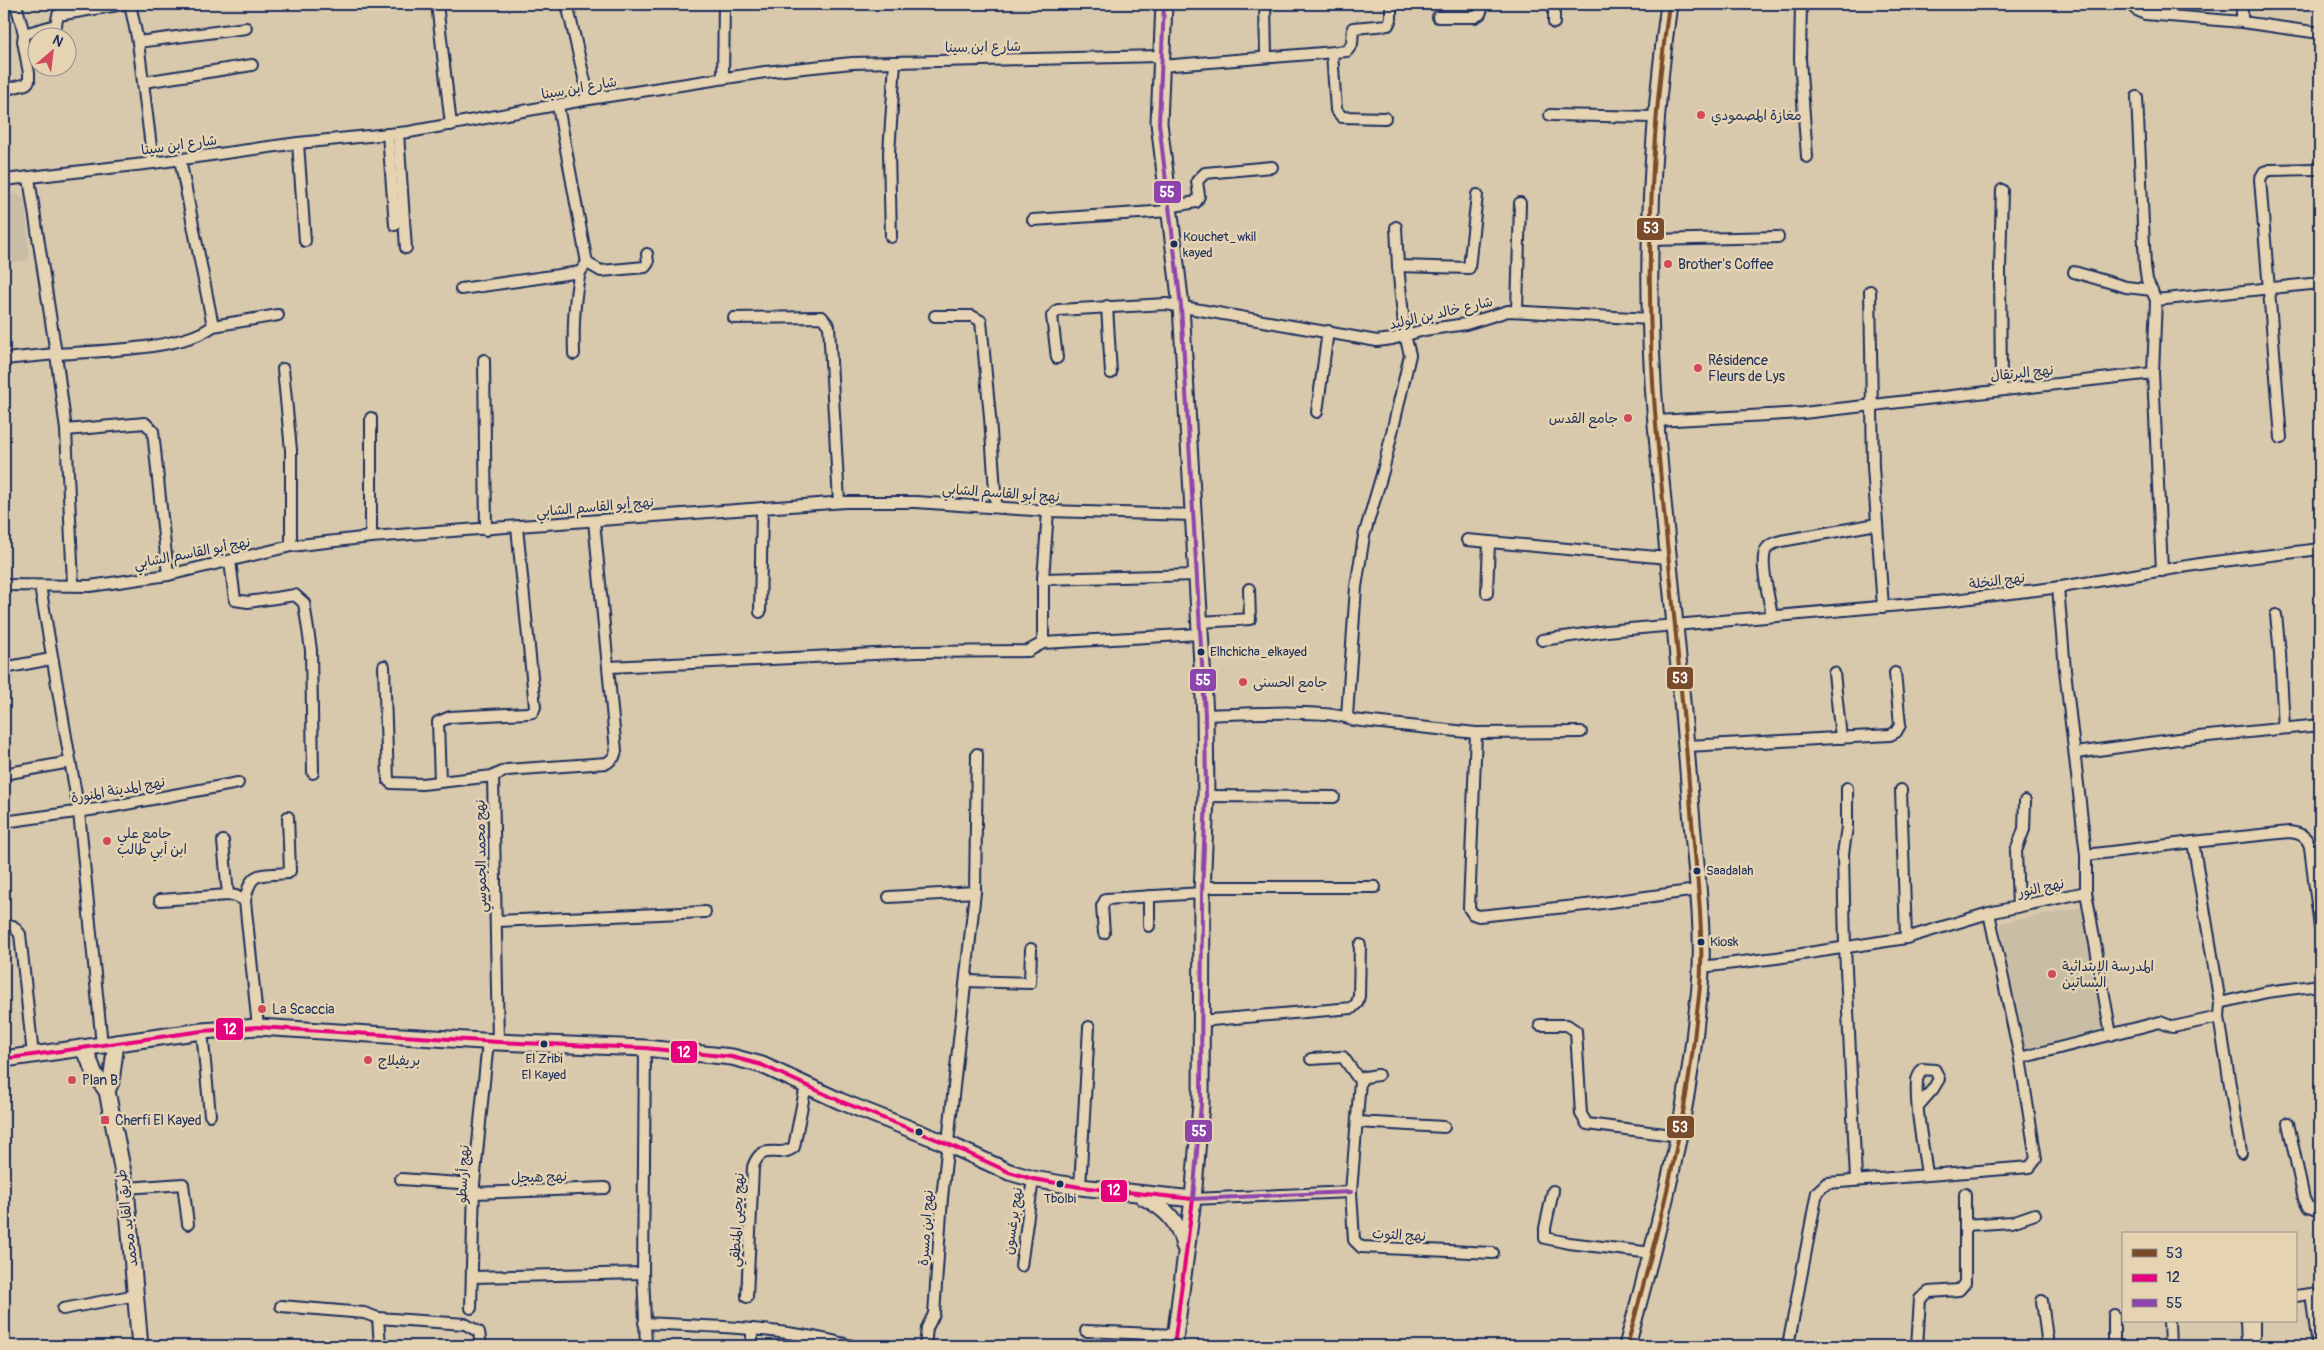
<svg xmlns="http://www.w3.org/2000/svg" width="2324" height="1350" font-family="Pangolin,'Playpen Sans Arabic',sans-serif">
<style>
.built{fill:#cabda6}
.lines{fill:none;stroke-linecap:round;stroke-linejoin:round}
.street-casing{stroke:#1b2f5e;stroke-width:14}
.secondary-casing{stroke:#1b2f5e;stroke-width:19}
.street{stroke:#e5d3b1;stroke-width:10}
.secondary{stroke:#e5d3b1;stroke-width:15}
.bus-1-casing{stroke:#e5d3b1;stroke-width:8}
.bus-2-casing{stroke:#e5d3b1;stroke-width:8}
.bus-3-casing{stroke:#e5d3b1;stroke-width:8}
.bus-1{stroke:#7a4b2a;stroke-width:4}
.bus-2{stroke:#e5007d;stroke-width:4}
.bus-3{stroke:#8e44ad;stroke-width:4}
.poi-dot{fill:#d1495b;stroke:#e5d3b1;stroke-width:2}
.bus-dot{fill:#1b2f5e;stroke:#e5d3b1;stroke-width:2}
.labels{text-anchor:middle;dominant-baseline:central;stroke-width:5;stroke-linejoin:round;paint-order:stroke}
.bus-label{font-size:13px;fill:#1b2f5e;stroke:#e5d3b1;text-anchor:start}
.street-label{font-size:14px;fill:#1b2f5e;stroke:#e5d3b1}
.poi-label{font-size:14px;fill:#1b2f5e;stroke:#e5d3b1;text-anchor:start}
.line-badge{stroke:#e5d3b1;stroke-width:2}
.badge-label{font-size:14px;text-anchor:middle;font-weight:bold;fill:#fff}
</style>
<rect width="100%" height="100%" fill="#d9c9ac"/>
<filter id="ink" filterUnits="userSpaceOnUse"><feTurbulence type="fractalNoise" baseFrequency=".02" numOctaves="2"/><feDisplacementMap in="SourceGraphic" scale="10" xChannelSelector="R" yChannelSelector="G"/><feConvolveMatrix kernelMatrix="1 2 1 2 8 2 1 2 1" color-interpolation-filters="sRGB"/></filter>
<g filter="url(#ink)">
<g class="built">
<polygon points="17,194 25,199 29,260 4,263 4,195"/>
<polygon points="2083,907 2103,1025 2097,1033 2023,1051 2000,923"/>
</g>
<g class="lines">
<defs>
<g id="street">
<polyline points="130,4 138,42 153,163"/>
<polyline points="437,4 451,125"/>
<polyline points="567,4 589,99"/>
<polyline points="1265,4 1266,57"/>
<polyline points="1801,4 1800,59 1807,157"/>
<polyline points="2134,4 2135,9 2145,14 2242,22 2320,33"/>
<polyline points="1438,17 1475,17 1480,14 1484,4"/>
<polyline points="2242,22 2242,4"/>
<polyline points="1554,23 1554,4"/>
<polyline points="24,34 56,25 58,15 124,4"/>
<polyline points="138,42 246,28"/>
<polyline points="1332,53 1336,110 1342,117 1385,118"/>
<polyline points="1161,66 1347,51 1352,44 1353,28 1388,25 1391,19 1391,4"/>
<polyline points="723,78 724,4"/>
<polyline points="144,82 252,65"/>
<polyline points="4,90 26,84 29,81 29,73 23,41 24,34 16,4"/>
<polyline points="2137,97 2145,266 2147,280 2156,300"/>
<polyline points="558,106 587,263 601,271 645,267 648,263 647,254"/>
<polyline points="1550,115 1655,117"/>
<polyline points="398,133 406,248"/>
<polyline points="388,134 395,225"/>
<polyline points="298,143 305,241"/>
<path d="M29,178L56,354C96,351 183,350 213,326L180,159"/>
<polyline points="4,180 153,163 298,143 409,132 589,99 765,72 852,63 1161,56"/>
<polyline points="1168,207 1196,202 1199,196 1197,181 1205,173 1272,167"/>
<polyline points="1033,220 1169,211"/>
<polyline points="1396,227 1398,266"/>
<polyline points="891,237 889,153 895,62"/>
<polyline points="1651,240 1778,237"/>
<polyline points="2074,272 2126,287 2152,290"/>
<polyline points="461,289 580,272 587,263"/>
<polyline points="1870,291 1873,467 1883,607"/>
<polyline points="1107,306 1111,373"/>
<polyline points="1517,311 1520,203"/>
<polyline points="935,316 972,316 981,321 990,417 996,506"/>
<polyline points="734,318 822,317 829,326 839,502"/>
<polyline points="213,326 278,315"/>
<path d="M574,354C573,326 574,299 580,272"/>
<polyline points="1057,358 1052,316 1058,310 1166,304 1377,341 1392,339 1424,330 1466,324 1508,311 1650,319"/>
<polyline points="4,359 56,354 66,430 73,584"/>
<polyline points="484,360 486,530"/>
<polyline points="283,369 291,450 291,546"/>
<polyline points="2153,373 2162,571"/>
<polyline points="2001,389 2000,269 2002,190"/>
<polyline points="1317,412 1328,331"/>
<polyline points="1656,421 1803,413 2153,373 2156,300 2320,283"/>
<polyline points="66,430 145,423 153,431 168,575"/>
<polyline points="2281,438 2260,179 2264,172 2270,170 2315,169"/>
<polyline points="371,537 371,418"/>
<polyline points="1467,540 1668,558"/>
<polyline points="230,561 235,600 248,602 295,595 304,603 311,650 313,773"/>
<polyline points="1043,579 1197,575"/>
<polyline points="4,585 90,586 168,575 291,546 371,537 845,502 916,502 1048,511 1193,515"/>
<polyline points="40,586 79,812 102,1045"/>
<polyline points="1487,593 1489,542"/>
<polyline points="760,612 762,508"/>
<polyline points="2276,615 2280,653 2284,728"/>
<path d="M1772,616C1770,601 1760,566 1765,552C1767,545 1774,543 1781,541L1877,524"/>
<polyline points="1200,622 1250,619 1249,589"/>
<polyline points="1542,640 1607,631 1946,601 2061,587 2206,563 2320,549"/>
<polyline points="1043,643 1043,579 1048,511"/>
<polyline points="384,666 388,780 391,783 422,784 493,776 498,1042"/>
<polyline points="609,667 916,652 1028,651 1043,643 1200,634"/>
<polyline points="4,668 51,659"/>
<polyline points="1834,673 1841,738"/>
<path d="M1205,715C1233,714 1334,708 1353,720L1476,733L1581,732"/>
<polyline points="1347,716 1356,587 1364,536 1383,471 1410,355 1405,335 1398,266 1469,268 1477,195"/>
<polyline points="1476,733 1469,908 1473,914 1479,916 1595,904 1697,890"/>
<polyline points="1687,746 1890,735 1896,732 1900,725 1895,673"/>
<polyline points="2076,753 2178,739 2320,725"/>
<polyline points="4,774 70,762"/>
<polyline points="493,776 507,770 607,763 614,757 616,751 594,521"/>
<polyline points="440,781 438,722 450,717 528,713 533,712 535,707 517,527"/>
<polyline points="1847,788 1847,827 1843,854 1845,948 1856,1179"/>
<polyline points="1901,790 1906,938"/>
<polyline points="1206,796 1334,797"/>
<polyline points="4,822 104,808 238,783"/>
<polyline points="223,841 228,895"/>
<path d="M2193,842L2289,832C2300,833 2307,836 2310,847L2320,928"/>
<polyline points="2086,855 2193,842 2220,1003 2219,1017 2241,1153"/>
<polyline points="1203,887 1375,887"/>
<polyline points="2086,892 2111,1035"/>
<polyline points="1149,896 1149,926"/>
<polyline points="889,897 975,892"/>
<polyline points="160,900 228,895 236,896 245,901 258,1027"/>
<path d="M245,901C251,869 259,876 288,873L290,871L288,817"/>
<polyline points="2018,907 2016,851 2024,829 2025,801"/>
<polyline points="497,921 705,912"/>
<polyline points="4,926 13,926 20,934 33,1055"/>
<polyline points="1104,933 1102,906 1106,899 1202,893"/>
<polyline points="1701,967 1776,958 1906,938 1989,913 2086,892 2086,855 2065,670 2058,587"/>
<polyline points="966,981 1030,983 1031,949"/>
<polyline points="2220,1003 2267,992 2320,985"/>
<polyline points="1200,1021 1352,1008 1357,1003 1359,996 1360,945"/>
<polyline points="1540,1025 1567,1025 1576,1031 1581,1114 1587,1124 1680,1136"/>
<polyline points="202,1031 210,1115"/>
<polyline points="645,1048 643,1273 646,1346"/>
<polyline points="2020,1058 2160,1022 2173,1027 2219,1017"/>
<polyline points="1311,1059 1343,1057 1360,1081 1351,1192 1354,1240 1361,1247 1493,1253"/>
<polyline points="1360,1081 1365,1077 1378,1075"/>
<path d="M1919,1105L1933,1089L1939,1079L1935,1070L1922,1069C1920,1073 1918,1076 1917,1080C1915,1107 1923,1146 1927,1174"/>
<polyline points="1357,1122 1444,1127"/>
<polyline points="2288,1123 2304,1199 2308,1207 2320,1211"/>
<polyline points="401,1179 474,1184"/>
<polyline points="1080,1187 1089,1027"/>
<polyline points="126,1188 183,1184 188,1224"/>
<polyline points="1553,1191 1545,1228 1545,1238 1569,1243 1652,1253"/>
<polyline points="475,1193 605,1188"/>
<polyline points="1193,1199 1351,1192"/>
<polyline points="1965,1225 2012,1222 2035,1214"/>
<polyline points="1021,1266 1033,1179"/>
<polyline points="473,1277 643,1273"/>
<polyline points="2295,1296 2311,1294 2318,1346"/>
<path d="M747,1297L753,1167C762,1140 778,1160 794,1147L806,1085"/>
<polyline points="2042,1301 2048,1346"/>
<polyline points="281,1306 364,1313 378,1318 465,1324 479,1332 481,1346"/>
<polyline points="471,1308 474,1184 488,1041"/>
<polyline points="63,1309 136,1295"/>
<polyline points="2114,1315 2114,1346"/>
<polyline points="378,1318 380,1346"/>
<polyline points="2169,1321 2170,1346"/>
<polyline points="2246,1321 2247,1346"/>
<path d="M644,1323C714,1327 785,1327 852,1346"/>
<polyline points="752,1329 752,1346"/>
<polyline points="1086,1331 1175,1335"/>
<polyline points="925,1346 927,1328 934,1314 942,1198 975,892 977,754"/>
<polyline points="1788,1346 1817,1192 1827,1183 2030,1167 2036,1159 2020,1058 1989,913"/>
<polyline points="1917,1346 1920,1299 1929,1292 1959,1290 1965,1283 1965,1194"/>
<polyline points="2254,1346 2254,1321"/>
</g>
<g id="secondary">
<polyline points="1164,4 1159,123 1181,306 1205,715 1206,796 1202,893 1201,1104 1193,1199"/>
<polyline points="81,1048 88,1057 95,1075 107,1091 126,1188 140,1346"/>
<polyline points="4,1059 202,1031 258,1027 498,1042 645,1048 732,1057 762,1065 840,1101 948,1144 1009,1172 1033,1179 1080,1187 1193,1199 1174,1346"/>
<polyline points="107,1091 111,1082 116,1043"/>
<path d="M1143,1197C1165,1208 1179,1221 1184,1246"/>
<path d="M1627,1346C1656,1239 1685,1132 1696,1021C1698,1003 1701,985 1701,967C1703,915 1695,862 1691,810C1682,682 1667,553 1656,424C1644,284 1650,143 1669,4"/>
</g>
</defs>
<use href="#street" class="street-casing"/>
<use href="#secondary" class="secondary-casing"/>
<use href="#street" class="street"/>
<use href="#secondary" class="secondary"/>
<defs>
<path id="bus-1" d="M1627,1346C1656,1239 1685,1132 1696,1021C1698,1003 1701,985 1701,967C1703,915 1695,862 1691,810C1682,682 1667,553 1656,424C1644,284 1650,143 1669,4"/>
<polyline id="bus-2" points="4,1059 202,1031 258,1027 498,1042 645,1048 732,1057 762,1065 840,1101 948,1144 1009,1172 1033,1179 1080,1187 1193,1199 1174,1346"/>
<polyline id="bus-3" points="1164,4 1159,123 1181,306 1205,715 1206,796 1202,893 1201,1104 1193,1199 1351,1192"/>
</defs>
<use href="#bus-1" class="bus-1-casing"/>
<use href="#bus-2" class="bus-2-casing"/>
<use href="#bus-3" class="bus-3-casing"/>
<use href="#bus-1" class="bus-1"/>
<use href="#bus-2" class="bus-2"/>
<use href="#bus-3" class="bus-3"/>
</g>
</g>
<g class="poi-dot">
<circle cx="1701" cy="115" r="5"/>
<circle cx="1668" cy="264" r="5"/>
<circle cx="1698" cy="368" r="5"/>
<circle cx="1628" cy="418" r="5"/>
<circle cx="1243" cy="682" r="5"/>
<circle cx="107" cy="841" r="5"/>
<circle cx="2052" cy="974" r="5"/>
<circle cx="262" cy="1009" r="5"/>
<circle cx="368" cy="1060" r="5"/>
<circle cx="72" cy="1080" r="5"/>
<rect x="100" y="1115" width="10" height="10" rx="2.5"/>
</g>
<g class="bus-dot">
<circle cx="1174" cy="244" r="4.5"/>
<circle cx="1201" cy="652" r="4.5"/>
<circle cx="1697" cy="871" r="4.5"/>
<circle cx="1701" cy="942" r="4.5"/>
<circle cx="544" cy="1044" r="4.5"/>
<circle cx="919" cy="1132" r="4.5"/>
<circle cx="1060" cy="1184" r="4.5"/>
</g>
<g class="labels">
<g class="bus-label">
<text x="1183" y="237">Kouchet_wkil<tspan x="1183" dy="16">kayed</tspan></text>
<text x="1210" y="652">Elhchicha_elkayed</text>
<text x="1706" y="871">Saadalah</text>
<text x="1710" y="942">Kiosk</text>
<text x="544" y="1059" text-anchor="middle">El Zribi<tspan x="544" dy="16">El Kayed</tspan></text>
<text x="1060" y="1199" text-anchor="middle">Tbolbi</text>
</g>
<g class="street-label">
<text transform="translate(983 47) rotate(-1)">شارع ابن سينا</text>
<text transform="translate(579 88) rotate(-10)">شارع ابن سينا</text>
<text transform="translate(179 145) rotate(-8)">شارع ابن سينا</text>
<text transform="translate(1441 313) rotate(-13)">شارع خالد بن الوليد</text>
<text transform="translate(2022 373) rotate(-6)">نهج البرتقال</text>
<text transform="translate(1001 493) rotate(4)">نهج أبو القاسم الشابي</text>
<text transform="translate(595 507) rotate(-5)">نهج أبو القاسم الشابي</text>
<text transform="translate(192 553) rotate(-11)">نهج أبو القاسم الشابي</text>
<text transform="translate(1997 581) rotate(-7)">نهج النخلة</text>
<text transform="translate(118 790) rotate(-10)">نهج المدينة المنورة</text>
<text transform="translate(481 856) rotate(-91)">نهج محمد الجموسي</text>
<text transform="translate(2041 888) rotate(-12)">نهج النور</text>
<text transform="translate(463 1174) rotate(-87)">نهج أرسطو</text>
<text transform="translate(539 1177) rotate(-2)">نهج هيجل</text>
<text transform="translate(127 1218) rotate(-97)">طريق القايد محمد</text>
<text transform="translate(737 1220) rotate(-87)">نهج يحيى المنطقي</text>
<text transform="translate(1013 1221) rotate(-82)">نهج برغسون</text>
<text transform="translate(926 1228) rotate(-86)">نهج ابن مسرة</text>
<text transform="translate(1399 1235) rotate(3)">نهج التوت</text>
</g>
<g class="poi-label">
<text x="1711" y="115">مغازة المصمودي</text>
<text x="1678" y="264">Brother's Coffee</text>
<text x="1708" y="360">Résidence<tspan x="1708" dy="16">Fleurs de Lys</tspan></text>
<text x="1618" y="418" text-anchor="end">جامع القدس</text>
<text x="1253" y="682">جامع الحسنى</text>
<text x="117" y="833">جامع علي<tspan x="117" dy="16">ابن أبي طالب</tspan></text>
<text x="2062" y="966">المدرسة الإبتدائية<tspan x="2062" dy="16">البساتين</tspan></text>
<text x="272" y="1009">La Scaccia</text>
<text x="378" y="1060">بريفيلاج</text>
<text x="82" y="1080">Plan B</text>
<text x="115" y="1120">Cherfi El Kayed</text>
</g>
</g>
<g class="line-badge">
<rect x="1153" y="180" width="29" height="24" rx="5" fill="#8e44ad"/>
<rect x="1636" y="217" width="29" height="24" rx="5" fill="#7a4b2a"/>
<rect x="1666" y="666" width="28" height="24" rx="5" fill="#7a4b2a"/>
<rect x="1189" y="668" width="28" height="24" rx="5" fill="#8e44ad"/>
<rect x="215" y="1017" width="29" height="24" rx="5" fill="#e5007d"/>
<rect x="670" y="1040" width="28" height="24" rx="5" fill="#e5007d"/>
<rect x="1666" y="1115" width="29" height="24" rx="5" fill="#7a4b2a"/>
<rect x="1184" y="1119" width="29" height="24" rx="5" fill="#8e44ad"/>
<rect x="1100" y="1179" width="28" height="24" rx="5" fill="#e5007d"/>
</g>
<g class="badge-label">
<text x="1167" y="197">55</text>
<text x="1651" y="233">53</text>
<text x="1680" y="683">53</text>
<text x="1203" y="685">55</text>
<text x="230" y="1034">12</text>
<text x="684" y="1057">12</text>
<text x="1680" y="1132">53</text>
<text x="1199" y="1136">55</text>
<text x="1114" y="1195">12</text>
</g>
<rect width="2324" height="1350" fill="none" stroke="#e5d3b1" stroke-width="20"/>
<rect x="10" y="10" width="2304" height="1330" fill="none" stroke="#1b2f5e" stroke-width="2" filter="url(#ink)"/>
<rect x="2122" y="1232" width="175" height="90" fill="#e5d3b1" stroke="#949190"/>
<rect x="2132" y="1249" width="25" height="8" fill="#7a4b2a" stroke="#949190"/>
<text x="2166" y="1258" font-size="15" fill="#1b2f5e">53</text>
<rect x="2132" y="1274" width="25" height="8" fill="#e5007d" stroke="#949190"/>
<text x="2166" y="1282" font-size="15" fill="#1b2f5e">12</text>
<rect x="2132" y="1299" width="25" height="8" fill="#8e44ad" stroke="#949190"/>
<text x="2166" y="1308" font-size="15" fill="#1b2f5e">55</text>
<g transform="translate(52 52) rotate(28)"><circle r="24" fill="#e5d3b1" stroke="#949190"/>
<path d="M0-4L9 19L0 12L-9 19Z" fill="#d1495b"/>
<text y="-8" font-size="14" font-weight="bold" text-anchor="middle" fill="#1b2f5e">N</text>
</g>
</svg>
